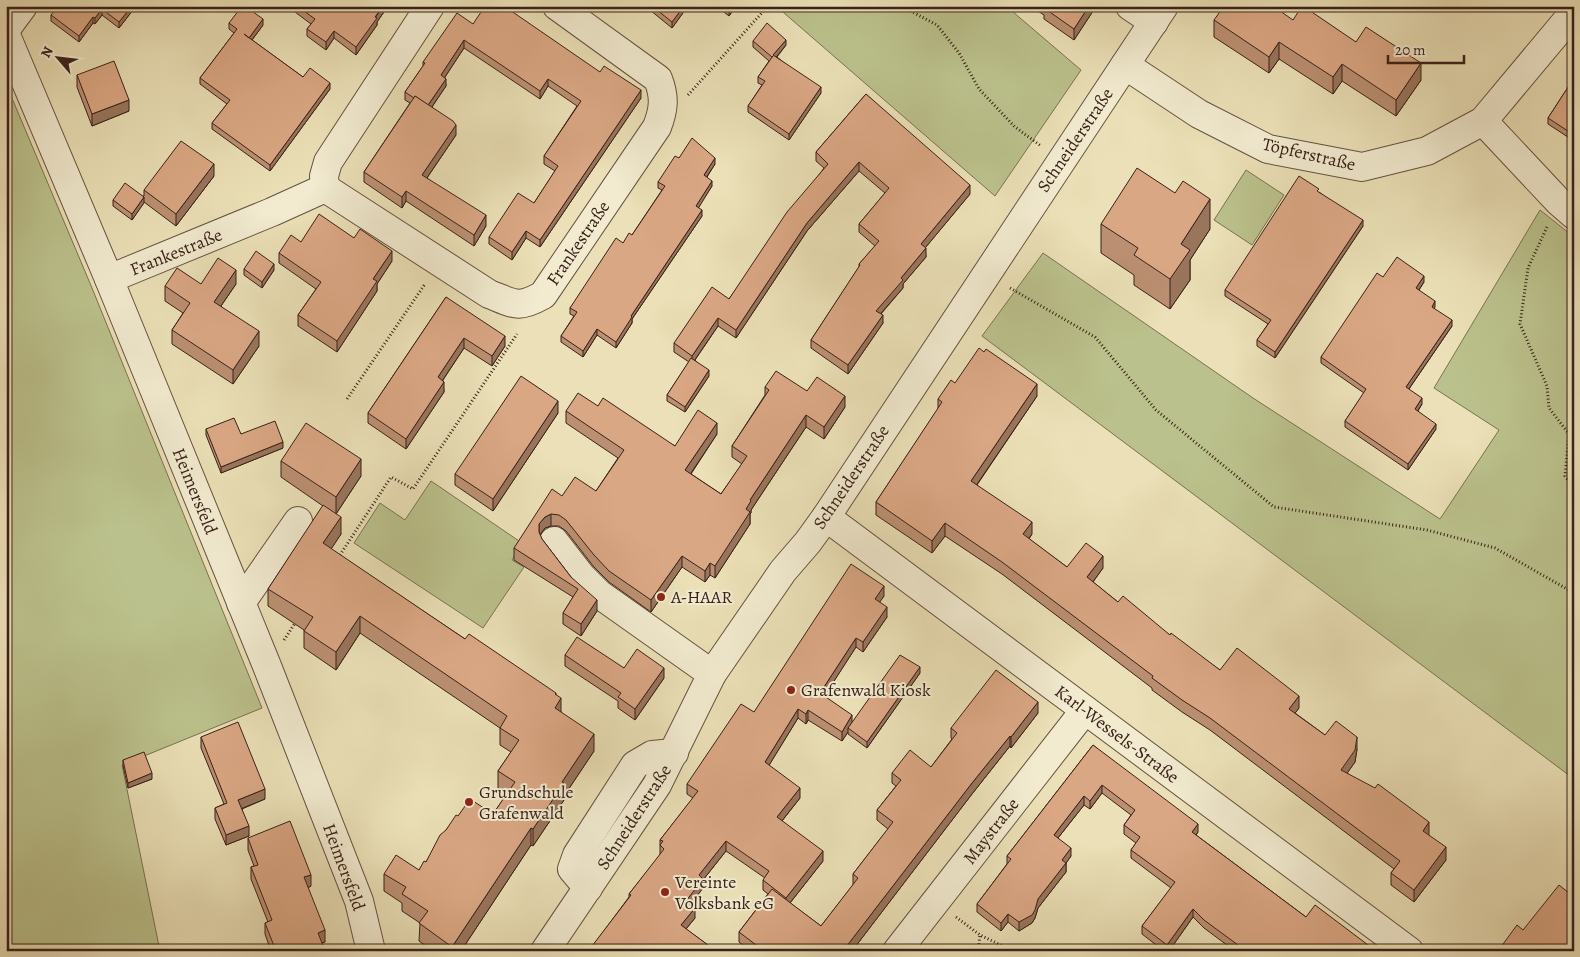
<svg xmlns="http://www.w3.org/2000/svg" width="1580" height="957" font-family="Alegreya,serif">
<style>
.green{fill:#bbc18c;stroke:#7a7152}
.lines{fill:none;stroke-linecap:round;stroke-linejoin:round}
.minor-casing{stroke:#665140;stroke-width:30}
.path{stroke:#392119;stroke-width:3;stroke-dasharray:1 2.5;stroke-linecap:butt}
.minor{stroke:#f2ebd0;stroke-width:28}
.wall{fill:#bb9072;stroke:#392119}
.shaded-wall{fill:#99755c;stroke:#392119}
.building{fill:#daa784;stroke:#392119}
.poi-dot{fill:#8f2418;stroke:#f2ebd0;stroke-width:2}
.labels{text-anchor:middle;dominant-baseline:central;stroke-width:4;stroke-linejoin:round;paint-order:stroke}
.street-label{font-size:18px;fill:#392119;stroke:#f2ebd0}
.poi-label{font-size:18px;fill:#392119;stroke:#f2ebd0;text-anchor:start}
</style>
<rect width="100%" height="100%" fill="#ebe0b7"/>
<filter id="stains"><feTurbulence type="fractalNoise" baseFrequency=".004" numOctaves="4"/><feColorMatrix values="0 0 0 0 .2 0 0 0 0 .09 0 0 0 0 .02 0 0 0 .5 -.17"/></filter>
<radialGradient id="worn" r=".72"><stop offset=".6" stop-color="#630" stop-opacity="0"/><stop offset="1" stop-color="#630" stop-opacity=".3"/></radialGradient>
<g class="green">
<polygon points="776,6 1006,6 1081,70 995,196"/>
<polygon points="6,84 92,288 262,708 122,765 160,951 6,951"/>
<polygon points="1246,170 1284,195 1252,245 1214,220"/>
<polygon points="1540,210 1574,237 1574,779 982,336 1043,253 1253,398 1440,519 1499,430 1434,388"/>
<polygon points="431,481 522,543 512,560 524,567 483,628 354,543 380,503 405,520"/>
</g>
<g class="lines">
<defs>
<g id="minor">
<polyline points="1130,6 1154,22"/>
<polyline points="6,29 23,6"/>
<polyline points="6,35 109,279 267,666 359,901 371,951"/>
<polyline points="1125,65 1199,114 1268,149 1362,167 1427,151 1483,121 1574,12"/>
<polyline points="1483,121 1559,202 1574,215"/>
<path d="M325,188L489,294C515,304 518,309 543,295L657,127C664,109 665,97 658,79L557,6"/>
<polyline points="325,188 324,176 328,162 430,6"/>
<polyline points="109,279 272,212 325,188"/>
<polyline points="826,517 1409,951"/>
<polyline points="554,541 582,577 599,594 712,674"/>
<polyline points="241,603 298,521"/>
<polyline points="588,888 572,869 577,855 635,765 652,755 674,753"/>
<polyline points="545,951 657,785 712,674 783,571 808,542 826,517 1164,6"/>
<polyline points="897,951 1085,710"/>
</g>
</defs>
<use href="#minor" class="minor-casing"/>
<g class="path">
<polyline points="901,6 937,25 959,53 979,89 1015,127 1041,146"/>
<polyline points="688,95 768,6"/>
<polyline points="1547,227 1528,268 1520,324 1547,386 1549,408 1569,434 1565,476 1574,488"/>
<polyline points="1010,288 1095,337 1156,410 1274,507 1427,530 1495,548 1574,593"/>
<polyline points="347,399 425,284"/>
<polyline points="338,558 391,477 413,489 517,334"/>
<polyline points="284,640 297,620"/>
<polyline points="956,917 980,935 1013,951"/>
<polyline points="978,951 980,935"/>
</g>
<use href="#minor" class="minor"/>
</g>
<g class="wall">
<polygon points="76,6 136,6 119,28 102,15 95,24 93,23 79,42 51,21 51,15"/>
<polygon points="287,6 388,6 377,22 377,25 356,55 334,38 326,50 307,36 307,29 311,24"/>
<polygon points="645,6 688,6 672,28"/>
<polygon points="716,6 736,6 729,16"/>
<polygon points="1030,6 1095,6 1095,8 1074,40 1044,19 1044,15"/>
<polygon points="1214,20 1293,20 1356,42 1421,80 1396,116 1342,81 1333,94 1279,59 1269,73 1214,37"/>
<polygon points="229,23 263,25 252,40 303,77 330,89 270,171 212,129 212,123 227,104 200,84 200,78 234,33 229,29"/>
<polygon points="473,24 600,72 641,98 540,247 526,238 512,260 489,244 489,237 534,203 555,171 544,164 544,156 577,106 548,86 540,99 464,48 445,77 446,86 432,107 456,135 427,178 486,226 474,246 406,201 402,208 364,182 364,172 410,103 405,100 405,92 423,66 423,62"/>
<polygon points="753,41 786,45 777,57 821,93 789,140 748,112 748,106 762,85 758,83 758,77 769,61 753,47"/>
<polygon points="77,75 129,111 92,126 77,87"/>
<polygon points="1574,78 1574,141 1548,124 1548,118"/>
<polygon points="866,94 970,194 925,248 926,257 903,284 903,288 881,314 883,323 848,374 811,348 811,340 859,267 859,264 875,246 859,232 859,224 885,193 859,171 807,231 736,338 718,326 695,360 709,376 685,412 667,401 667,395 689,362 674,352 674,343 729,299 824,168 816,161 816,152"/>
<polygon points="679,158 715,164 707,177 712,186 698,207 702,216 632,319 632,323 616,348 597,335 583,357 561,342 561,336 574,316 570,314 570,308 623,243 632,235 662,190 658,188 658,182"/>
<polygon points="214,176 176,226 144,202 132,220 113,206 113,200 144,196 144,190"/>
<polygon points="1319,192 1363,226 1275,358 1257,346 1257,340 1268,324 1225,296 1225,290"/>
<polygon points="1101,224 1210,229 1190,260 1190,280 1170,309 1134,285 1134,275 1101,253"/>
<polygon points="354,238 392,261 377,284 377,291 337,352 298,326 298,315 316,289 279,263 279,253 301,242"/>
<polygon points="244,269 274,270 262,288 244,275"/>
<polygon points="1383,277 1424,282 1419,290 1435,307 1434,308 1452,326 1409,389 1422,404 1418,411 1436,429 1408,470 1345,427 1345,421 1364,393 1321,363 1321,357"/>
<polygon points="201,284 236,284 221,306 259,346 233,384 172,344 172,330 183,313 165,301 165,286"/>
<polygon points="446,297 505,346 492,366 464,348 443,380 444,392 406,449 368,423 368,413"/>
<polygon points="955,383 1037,396 977,485 1032,534 1029,539 1067,567 1103,568 1093,582 1118,602 1170,635 1220,670 1299,708 1295,713 1325,735 1357,749 1355,762 1347,773 1429,835 1446,860 1414,902 1391,885 1391,873 1394,869 1210,730 1182,712 1152,690 1152,688 1002,574 945,536 932,553 876,515 876,502 938,409 938,399"/>
<polygon points="765,387 807,391 845,407 824,439 806,427 751,510 751,513 750,514 750,524 715,578 710,575 705,582 682,567 651,612 609,582 594,567 566,531 559,526 551,526 545,528 540,535 542,539 597,611 581,636 563,624 563,613 573,597 514,560 514,548 562,496 596,491 618,458 566,423 566,411 598,406 675,446 717,434 691,474 721,494 742,464 732,457 732,446 765,395"/>
<polygon points="558,413 493,511 455,485 455,474"/>
<polygon points="206,429 241,434 283,448 221,473 206,435"/>
<polygon points="281,461 361,476 336,514 341,534 331,549 465,639 556,695 561,712 594,751 564,796 564,800 533,846 531,845 461,951 433,951 419,941 420,923 402,911 402,903 384,891 384,874 419,870 426,862 446,830 458,816 493,814 507,794 498,789 498,771 511,752 500,745 500,728 360,633 336,670 304,648 304,630 268,606 268,589 323,506 281,477"/>
<polygon points="884,596 879,602 887,617 863,652 856,647 824,696 852,722 920,673 867,748 848,734 848,732 842,741 808,720 806,724 798,718 769,765 800,798 782,821 823,861 790,903 821,926 853,885 853,874 888,829 877,820 877,810 896,786 892,783 892,773 931,767 952,739 951,738 951,728 1038,713 1011,748 1010,746 972,794 852,951 750,951 739,942 739,932 768,894 763,890 763,880 765,878 726,851 703,880 703,888 690,904 695,918 686,929 716,951 589,951 629,897 629,894 660,855 660,840 693,798 687,794 687,784 754,712"/>
<polygon points="565,655 624,668 664,678 635,720 618,708 618,701 565,666"/>
<polygon points="201,737 265,799 242,809 249,836 226,845 215,819 215,808 224,804 201,748"/>
<polygon points="1093,745 1198,832 1196,835 1306,917 1376,951 1235,951 1204,928 1193,917 1169,951 1164,951 1142,934 1142,926 1171,888 1131,858 1131,850 1136,843 1124,834 1124,825 1131,815 1102,793 1090,809 1084,805 1058,838 1071,856 1066,863 1066,872 1038,908 1035,918 1032,923 1019,931 1008,922 1001,931 977,912 977,904 1007,864 1007,856"/>
<polygon points="123,760 152,779 128,788 123,766"/>
<polygon points="1574,834 1574,849 1572,848 1572,836"/>
<polygon points="248,838 311,886 308,888 325,942 322,943 325,951 271,951 265,934 265,923 268,922 251,879 251,867 254,866 248,850"/>
</g>
<g class="shaded-wall">
<polygon points="132,6 136,6 119,28 119,22"/>
<polygon points="383,6 388,6 377,22 377,25 356,55 356,47"/>
<polygon points="684,6 688,6 672,28 672,22"/>
<polygon points="731,6 736,6 729,16 729,10"/>
<polygon points="1089,6 1095,6 1095,8 1074,40 1074,29"/>
<polygon points="102,9 102,15 95,24 95,18"/>
<polygon points="93,17 93,23 79,42 79,36"/>
<polygon points="263,19 263,25 249,44 249,38"/>
<polygon points="334,31 334,38 326,50 326,42"/>
<polygon points="464,40 464,48 441,83 441,75"/>
<polygon points="786,40 786,45 773,61 773,55"/>
<polygon points="1279,42 1279,59 1269,73 1269,57"/>
<polygon points="1421,63 1421,80 1396,116 1396,100"/>
<polygon points="1342,64 1342,81 1333,94 1333,77"/>
<polygon points="446,79 446,86 427,114 427,107"/>
<polygon points="548,79 548,86 540,99 540,91"/>
<polygon points="330,83 330,89 270,171 270,165"/>
<polygon points="821,87 821,93 789,140 789,134"/>
<polygon points="641,90 641,98 540,247 540,240"/>
<polygon points="129,100 129,111 92,126 92,114"/>
<polygon points="456,125 456,135 422,185 422,175"/>
<polygon points="715,158 715,164 704,181 704,175"/>
<polygon points="859,162 859,171 807,231 736,338 736,330 807,223"/>
<polygon points="214,164 214,176 176,226 176,214"/>
<polygon points="712,181 712,186 696,212 696,206"/>
<polygon points="970,185 970,194 921,253 921,244"/>
<polygon points="406,191 406,201 402,208 402,197"/>
<polygon points="144,197 144,203 132,220 132,214"/>
<polygon points="1210,199 1210,229 1190,260 1190,280 1170,309 1170,279 1181,244"/>
<polygon points="702,210 702,216 632,319 632,323 616,348 616,342 631,316"/>
<polygon points="486,215 486,226 474,246 474,235"/>
<polygon points="1363,220 1363,226 1275,358 1275,352"/>
<polygon points="526,231 526,238 512,260 512,252"/>
<polygon points="926,248 926,257 903,284 903,288 876,319 876,311 901,278"/>
<polygon points="392,251 392,261 377,284 377,291 337,352 337,341 373,279"/>
<polygon points="274,264 274,270 262,288 262,282"/>
<polygon points="236,270 236,284 214,316 214,302"/>
<polygon points="1424,276 1424,282 1416,294 1416,288"/>
<polygon points="1435,301 1435,307 1432,313 1432,307"/>
<polygon points="883,315 883,323 848,374 848,365"/>
<polygon points="718,318 718,326 692,364 692,356"/>
<polygon points="1452,320 1452,326 1406,393 1406,387"/>
<polygon points="597,329 597,335 583,357 583,351"/>
<polygon points="259,331 259,346 233,384 233,370"/>
<polygon points="505,336 505,346 492,366 492,356"/>
<polygon points="464,338 464,348 438,387 438,377"/>
<polygon points="709,370 709,376 685,412 685,407"/>
<polygon points="444,382 444,392 406,449 406,439"/>
<polygon points="1037,384 1037,396 971,493 971,481"/>
<polygon points="845,396 845,407 824,439 824,427"/>
<polygon points="1422,398 1422,404 1415,415 1415,409"/>
<polygon points="558,401 558,413 493,511 493,499"/>
<polygon points="806,415 806,427 751,510 751,513 750,514 750,524 715,578 715,566 746,509 750,500"/>
<polygon points="717,423 717,434 685,482 685,470"/>
<polygon points="1436,424 1436,429 1408,470 1408,464"/>
<polygon points="283,442 283,448 221,473 221,467"/>
<polygon points="361,459 361,476 336,514 336,497"/>
<polygon points="551,514 551,526 545,528 539,536 539,524 545,517"/>
<polygon points="341,517 341,534 323,561 323,543"/>
<polygon points="1032,522 1032,534 1023,546 1023,534"/>
<polygon points="945,523 945,536 932,553 932,541"/>
<polygon points="682,556 682,567 651,612 651,600"/>
<polygon points="1103,556 1103,568 1087,590 1087,577"/>
<polygon points="710,563 710,575 705,582 705,571"/>
<polygon points="884,586 884,596 875,609 875,599"/>
<polygon points="597,600 597,611 581,636 581,624"/>
<polygon points="887,607 887,617 863,652 863,642"/>
<polygon points="360,616 360,633 336,670 336,652"/>
<polygon points="856,638 856,647 820,703 820,693"/>
<polygon points="920,667 920,673 867,748 867,742"/>
<polygon points="664,668 664,678 635,720 635,709"/>
<polygon points="556,693 556,706 561,698 561,716 555,725 555,694"/>
<polygon points="1299,696 1299,708 1289,721 1289,709"/>
<polygon points="1038,702 1038,713 1011,748 1011,737"/>
<polygon points="798,709 798,718 765,772 765,762"/>
<polygon points="808,710 808,720 806,724 806,714"/>
<polygon points="852,715 852,725 848,728 848,732 842,741 842,732"/>
<polygon points="594,734 594,751 564,796 564,800 533,846 533,829 562,782"/>
<polygon points="1010,736 1010,746 972,794 852,951 846,951 846,947 972,783"/>
<polygon points="1357,737 1357,749 1355,762 1341,782 1341,770"/>
<polygon points="152,773 152,779 128,788 128,783"/>
<polygon points="1102,785 1102,793 1090,809 1090,801"/>
<polygon points="800,788 800,798 777,827 777,817"/>
<polygon points="265,789 265,799 238,810 238,800"/>
<polygon points="1084,796 1084,805 1054,843 1054,835"/>
<polygon points="1429,822 1429,835 1423,843 1423,831"/>
<polygon points="1198,824 1198,832 1192,840 1192,832"/>
<polygon points="249,826 249,836 226,845 226,835"/>
<polygon points="531,828 531,845 461,951 452,951 452,947"/>
<polygon points="726,841 726,851 703,880 703,888 686,911 686,901 699,875"/>
<polygon points="1446,847 1446,860 1414,902 1414,890"/>
<polygon points="1071,848 1071,856 1062,869 1062,860"/>
<polygon points="823,851 823,861 786,908 786,898"/>
<polygon points="1066,863 1066,872 1038,908 1035,918 1032,923 1019,931 1019,922 1038,899"/>
<polygon points="311,875 311,886 304,889 304,877"/>
<polygon points="695,908 695,918 681,935 681,925"/>
<polygon points="1193,909 1193,917 1169,951 1167,951 1167,945"/>
<polygon points="1008,914 1008,922 1001,931 1001,923"/>
<polygon points="325,930 325,942 318,944 318,933"/>
<polygon points="1574,940 1574,946 1570,951 1565,951"/>
<polygon points="843,945 843,951 839,951"/>
</g>
<g class="building">
<polygon points="58,6 76,7 132,6 119,22 102,9 95,18 93,17 79,36 51,15"/>
<polygon points="242,6 245,6 263,19 249,38 244,34 303,77 310,68 330,83 270,165 212,123 230,100 200,78 237,29 229,23"/>
<polygon points="297,6 383,6 375,17 377,18 356,47 334,31 326,42 307,29 315,19"/>
<polygon points="485,6 504,6 600,72 604,66 641,90 540,240 526,231 512,252 489,237 518,193 534,203 558,166 544,156 581,101 548,79 540,91 464,40 441,75 446,79 428,105 415,96 414,98 405,92 425,63 423,62 457,13 473,24"/>
<polygon points="652,6 684,6 672,22"/>
<polygon points="724,6 731,6 729,10"/>
<polygon points="1045,6 1089,6 1074,29 1044,8"/>
<polygon points="1224,6 1273,6 1293,20 1302,6 1303,6 1356,42 1366,27 1421,63 1396,100 1342,64 1333,77 1279,42 1269,57 1214,20"/>
<polygon points="767,23 786,40 773,55 821,87 789,134 748,106 765,81 758,77 773,56 772,57 753,41"/>
<polygon points="114,61 129,100 92,114 77,75"/>
<polygon points="1574,78 1574,135 1548,118"/>
<polygon points="866,94 970,185 921,244 926,248 901,278 903,280 876,311 883,315 848,365 811,340 860,265 859,264 879,241 859,224 889,188 859,162 807,223 736,330 718,318 692,356 674,343 712,287 729,299 787,212 828,164 816,152"/>
<polygon points="415,96 453,121 456,125 422,175 486,215 474,235 406,191 402,197 364,172"/>
<polygon points="692,138 715,158 704,175 712,181 696,206 702,210 631,316 632,317 616,342 597,329 583,351 561,336 577,312 570,308 616,238 623,243 629,233 632,235 665,186 658,182 675,156 679,158"/>
<polygon points="181,141 214,164 176,214 144,190"/>
<polygon points="1137,168 1175,193 1183,181 1210,199 1181,244 1190,250 1170,279 1134,255 1138,248 1101,224"/>
<polygon points="1299,176 1319,189 1317,191 1363,220 1275,352 1257,340 1271,320 1225,290"/>
<polygon points="125,183 144,197 132,214 113,200"/>
<polygon points="319,214 354,238 360,229 392,251 373,279 377,281 337,341 298,315 321,282 279,253 291,235 301,242"/>
<polygon points="256,251 274,264 262,282 244,269"/>
<polygon points="1397,257 1424,276 1416,288 1435,301 1432,307 1452,320 1406,387 1422,398 1415,409 1436,424 1408,464 1345,421 1366,389 1321,357 1377,273 1383,277"/>
<polygon points="218,258 236,270 214,302 259,331 233,370 172,330 190,303 165,286 177,268 201,284"/>
<polygon points="446,297 505,336 492,356 464,338 438,377 444,382 406,439 368,413"/>
<polygon points="979,348 984,352 986,349 1037,384 971,481 1032,522 1023,534 1067,567 1086,543 1103,556 1087,577 1118,602 1123,596 1170,635 1171,633 1220,670 1237,648 1299,696 1289,709 1325,735 1336,721 1357,737 1355,750 1341,770 1375,788 1378,784 1429,822 1423,831 1446,847 1414,890 1391,873 1400,861 1210,718 1182,700 1152,678 1153,676 1002,562 945,523 932,541 876,502 942,402 938,399 951,380 955,383"/>
<polygon points="691,358 709,370 685,407 667,395"/>
<polygon points="776,371 807,391 817,377 845,396 824,427 806,415 750,500 751,501 746,509 750,512 715,566 710,563 705,571 682,556 651,600 609,571 594,555 566,520 559,515 551,514 545,517 539,524 539,532 542,539 571,577 597,600 581,624 563,613 578,589 514,548 552,489 562,496 575,477 596,491 624,450 566,411 578,393 598,406 603,398 675,446 698,410 717,423 685,470 721,494 747,456 732,446 769,390 765,387"/>
<polygon points="521,376 558,401 493,499 455,474"/>
<polygon points="234,418 241,434 275,421 283,442 221,467 206,429"/>
<polygon points="306,423 361,459 336,497 281,461"/>
<polygon points="323,505 341,517 323,543 465,639 469,634 556,693 555,694 561,698 555,708 594,734 562,782 564,783 533,829 531,828 452,947 419,923 428,911 402,894 406,887 384,874 396,855 419,870 424,861 426,862 440,835 446,830 456,815 458,816 470,799 493,814 515,782 498,771 519,740 500,728 507,716 360,616 336,652 304,631 313,617 268,589"/>
<polygon points="851,564 884,586 875,599 887,607 863,642 856,638 820,693 852,715 842,732 808,710 806,714 798,709 765,762 800,788 777,817 823,851 786,898 763,880 769,871 726,841 699,875 703,879 686,901 695,908 681,925 716,951 590,951 589,950 631,895 629,894 664,849 660,845 663,841 660,840 698,791 687,784 741,704 754,712"/>
<polygon points="577,637 624,668 637,649 664,668 635,709 618,697 621,693 565,655"/>
<polygon points="900,655 920,667 867,742 848,728"/>
<polygon points="996,670 1038,702 1011,737 1010,736 972,783 846,947 843,945 839,951 764,951 739,932 772,889 821,926 858,878 853,874 893,822 877,810 901,780 892,773 910,750 931,767 957,733 951,728"/>
<polygon points="238,722 265,789 238,800 249,826 226,835 215,808 227,803 201,737"/>
<polygon points="1093,745 1198,824 1192,832 1306,917 1315,905 1376,951 1249,951 1238,945 1204,920 1193,909 1167,945 1142,926 1175,882 1131,850 1140,837 1124,825 1135,810 1102,785 1090,801 1084,796 1054,835 1071,848 1062,860 1066,863 1038,899 1035,910 1032,915 1019,922 1008,914 1001,923 977,904 1011,859 1007,856"/>
<polygon points="144,752 152,773 128,783 123,760"/>
<polygon points="290,821 311,875 304,877 325,930 318,933 325,951 276,951 265,923 272,920 251,867 258,865 248,838"/>
<polygon points="1559,885 1574,897 1574,940 1565,951 1498,951 1517,925 1523,930"/>
<polygon points="1104,948 1108,951 1102,951"/>
</g>
<g class="poi-dot">
<circle cx="661" cy="597" r="5"/>
<circle cx="791" cy="690" r="5"/>
<circle cx="469" cy="802" r="5"/>
<circle cx="665" cy="892" r="5"/>
</g>
<g class="labels">
<g class="street-label">
<text transform="translate(1075 140) rotate(-56)">Schneiderstraße</text>
<text transform="translate(1309 154) rotate(13)">Töpferstraße</text>
<text transform="translate(578 243) rotate(-56)">Frankestraße</text>
<text transform="translate(176 252) rotate(-22)">Frankestraße</text>
<text transform="translate(851 477) rotate(-56)">Schneiderstraße</text>
<text transform="translate(195 491) rotate(68)">Heimersfeld</text>
<text transform="translate(1117 734) rotate(37)">Karl-Wessels-Straße</text>
<text transform="translate(634 817) rotate(-57)">Schneiderstraße</text>
<text transform="translate(991 831) rotate(-52)">Maystraße</text>
<text transform="translate(344 867) rotate(70)">Heimersfeld</text>
</g>
<g class="poi-label">
<text x="671" y="597">A-HAAR</text>
<text x="801" y="690">Grafenwald Kiosk</text>
<text x="479" y="792">Grundschule<tspan x="479" dy="21">Grafenwald</tspan></text>
<text x="675" y="882">Vereinte<tspan x="675" dy="21">Volksbank eG</tspan></text>
</g>
</g>
<rect width="1580" height="957" fill="none" stroke="#ebe0b7" stroke-width="25"/>
<rect x="8" y="8" width="1565" height="942" fill="none" stroke="#392119" stroke-width="2.5"/>
<rect x="12" y="12" width="1555" height="932" fill="none" stroke="#392119"/>
<g transform="translate(58 58) rotate(298)" stroke="#f2ebd0" stroke-width="4" paint-order="stroke">
<path d="M0-4L9 19L0 12L-9 19Z" fill="#392119"/>
<text y="-8" font-size="14" font-weight="bold" text-anchor="middle" fill="#392119">N</text>
</g>
<path d="M1388 55v8h76v-8" fill="none" stroke="#392119" stroke-width="2.5"/>
<text x="1395" y="55" font-size="15" fill="#392119" stroke="#f2ebd0" stroke-width="4" paint-order="stroke">20 m</text>
<rect width="100%" height="100%" filter="url(#stains)"/>
<rect width="100%" height="100%" fill="url(#worn)"/>
</svg>
